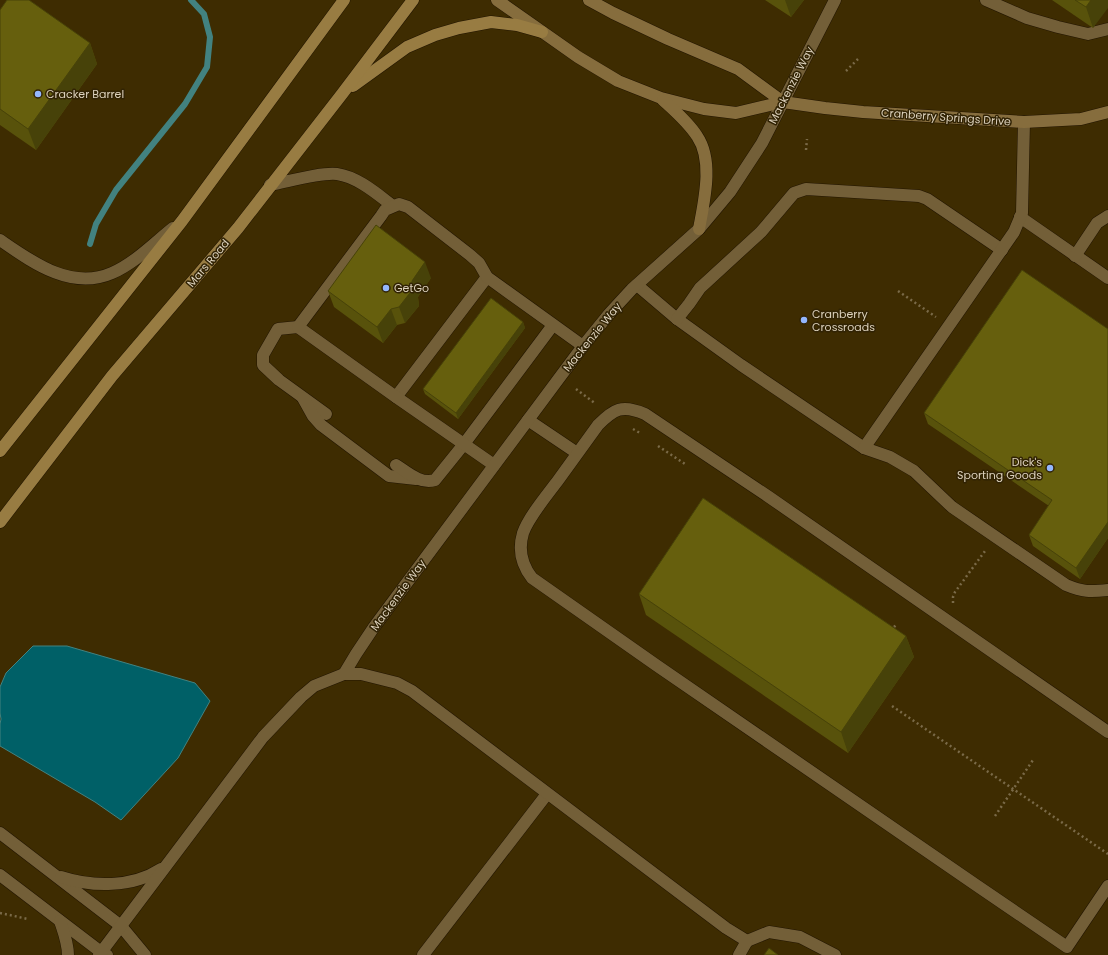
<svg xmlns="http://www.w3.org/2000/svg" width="1108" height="955" font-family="Poppins,sans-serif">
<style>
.water{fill:#006067;stroke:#428280}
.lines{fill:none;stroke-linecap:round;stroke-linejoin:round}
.stream{stroke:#428280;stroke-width:6}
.lane-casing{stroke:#221500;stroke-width:13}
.street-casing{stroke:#221500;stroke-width:13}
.secondary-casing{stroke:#221500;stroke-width:13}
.primary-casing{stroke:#221500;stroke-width:13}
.path{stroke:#7a6a48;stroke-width:2.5;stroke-dasharray:2 3;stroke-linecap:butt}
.lane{stroke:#735f38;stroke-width:12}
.street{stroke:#735f38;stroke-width:12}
.secondary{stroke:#866d3d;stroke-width:12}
.primary{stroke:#987c42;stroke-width:12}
.wall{fill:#58520b}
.shaded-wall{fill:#474209}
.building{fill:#665f0d;stroke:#474209}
.poi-dot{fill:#94b7fd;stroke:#312304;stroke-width:1.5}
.labels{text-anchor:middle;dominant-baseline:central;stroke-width:3;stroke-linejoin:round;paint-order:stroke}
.street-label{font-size:11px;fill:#dcd1bc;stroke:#312304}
.poi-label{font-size:11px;fill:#dcd1bc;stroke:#312304;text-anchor:start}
</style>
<rect width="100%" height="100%" fill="#3e2c01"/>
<polygon class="water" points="33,646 67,646 195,683 210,701 178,758 121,820 95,802 0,746 0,724 1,719 0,713 0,687 6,673"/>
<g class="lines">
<polyline class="stream" points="90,244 96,224 116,190 185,104 207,67 210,37 204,14 191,0"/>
<defs>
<g id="lane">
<polyline points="986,0 1027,18 1058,27 1088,34 1108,29"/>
<path d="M270,185C287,182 321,172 337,174C358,177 377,194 393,206"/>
<polyline points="1020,217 1108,278"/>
<polyline points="1075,256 1097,223 1108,216"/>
<path d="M637,285L677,319L741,365L864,448L890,457L914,471L952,507L1066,585C1083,592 1090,592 1108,590"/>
<polyline points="677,319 689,304 700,288 761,232 794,193 806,189 919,196 927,199 1002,250"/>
<polyline points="298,327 278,329 263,355 263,365 279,380 326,414"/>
<polyline points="396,397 487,277"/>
<polyline points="303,398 313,416 321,425 389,476 416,479"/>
<polyline points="528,420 577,453"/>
<polyline points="864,448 1014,232 1022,213 1024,122"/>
<path d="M396,465C407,472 421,485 435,480L464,444L553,325"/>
<polyline points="494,465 396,397 298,327 381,216 385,210 399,204 408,207 470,255 479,263 487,277 583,346"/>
<path d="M1108,732L769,497L645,414C622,404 614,409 598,425C585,443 572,461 559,479C548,494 529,516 523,533C518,550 521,564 532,578L656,665L976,885L1067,947L1108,886"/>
<polyline points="747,941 769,932 800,937 835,955"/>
<polyline points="423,955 547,794"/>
</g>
<g id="street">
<path d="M0,240C32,262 71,291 112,273C135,263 154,243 173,228"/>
<polyline points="344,674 356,654 374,627 583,346 609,314 632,289 699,229 730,192 762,143 835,0"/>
<polyline points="0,833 121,926 145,955"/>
<polyline points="0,875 101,952 107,955"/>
<path d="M61,877C92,887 132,888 161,869"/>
<path d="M60,921C64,933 68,943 68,955"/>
<polyline points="99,955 263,737 301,697 314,686 344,674 361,674 397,683 412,691 726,928 747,941 739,955"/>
</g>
<g id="secondary">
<polyline points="497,0 578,57 618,81 661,98 704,109 736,113 783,102 825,108 863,112 1024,122 1081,119 1108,112"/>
<polyline points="589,0 613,13 668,39 738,69 783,102"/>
<path d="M663,100C675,111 688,122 697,136C714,161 704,201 699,229"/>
</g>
<g id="primary">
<polyline points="353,86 407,47 435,35 459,28 491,22 517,25 542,32"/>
<polyline points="0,451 182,221 344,0"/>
<polyline points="0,522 112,376 238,228 342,94 413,0"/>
</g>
</defs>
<use href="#lane" class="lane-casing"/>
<use href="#street" class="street-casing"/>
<use href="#secondary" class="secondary-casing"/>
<use href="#primary" class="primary-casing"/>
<g class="path">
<polyline points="846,71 858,59"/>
<polyline points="806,150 807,139"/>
<polyline points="898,291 936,317"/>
<polyline points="576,389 596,404"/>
<polyline points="633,429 640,433"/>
<polyline points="658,446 685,464"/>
<polyline points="953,603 953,597 955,592 985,551"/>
<polyline points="889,627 894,627 897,624"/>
<polyline points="892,706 1108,854"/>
<polyline points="995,816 1033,760"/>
<polyline points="0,913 28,919"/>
</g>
<use href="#lane" class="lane"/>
<use href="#street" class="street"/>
<use href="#secondary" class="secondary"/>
<use href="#primary" class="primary"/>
</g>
<g class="wall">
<polygon points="765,0 804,0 791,17"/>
<polygon points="1052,0 1108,0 1093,28"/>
<polygon points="0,10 90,43 97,64 36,150 0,125"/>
<polygon points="431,278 418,297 419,306 405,323 397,325 383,343 334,307 328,291"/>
<polygon points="523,322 525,328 458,419 425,394 423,389"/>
<polygon points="1108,329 1108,538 1080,579 1033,546 1029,535 1049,506 928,424 924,413"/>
<polygon points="639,594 906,636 914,657 848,753 646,615"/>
</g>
<g class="shaded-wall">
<polygon points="785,0 804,0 791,17"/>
<polygon points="1091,0 1108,0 1108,8 1093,28 1086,7"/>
<polygon points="90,43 97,64 36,150 28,129"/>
<polygon points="425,262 431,278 418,297 419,306 405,323 399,307 412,281"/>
<polygon points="391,309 397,325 383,343 377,327"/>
<polygon points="523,322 525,328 458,419 456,413"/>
<polygon points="1108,522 1108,538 1080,579 1076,568"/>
<polygon points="906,636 914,657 848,753 841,732"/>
</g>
<g class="building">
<polygon points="7,0 29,0 90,43 28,129 0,109 0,10"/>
<polygon points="1075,0 1091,0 1086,7"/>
<polygon points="376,225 425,262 412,281 413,289 399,307 391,309 377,327 328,291"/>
<polygon points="1022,270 1108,329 1108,522 1076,568 1029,535 1052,500 924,413"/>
<polygon points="491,298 523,322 456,413 423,389"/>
<polygon points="703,498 906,636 841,732 639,594"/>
<polygon points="769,948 778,955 764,955"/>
</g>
<g class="poi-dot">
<circle cx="38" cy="94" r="4"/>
<circle cx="386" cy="288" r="4"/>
<circle cx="804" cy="320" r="4"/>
<circle cx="1050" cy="468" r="4"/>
</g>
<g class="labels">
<g class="street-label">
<text transform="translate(791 85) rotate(-63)">Mackenzie Way</text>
<text transform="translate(946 117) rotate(4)">Cranberry Springs Drive</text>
<text transform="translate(208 263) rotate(-50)">Mars Road</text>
<text transform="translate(592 337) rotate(-51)">Mackenzie Way</text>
<text transform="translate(398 595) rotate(-54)">Mackenzie Way</text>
</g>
<g class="poi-label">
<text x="46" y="94">Cracker Barrel</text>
<text x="394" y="288">GetGo</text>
<text x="812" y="314">Cranberry<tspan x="812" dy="13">Crossroads</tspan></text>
<text x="1042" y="462" text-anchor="end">Dick's<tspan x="1042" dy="13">Sporting Goods</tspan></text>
</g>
</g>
</svg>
